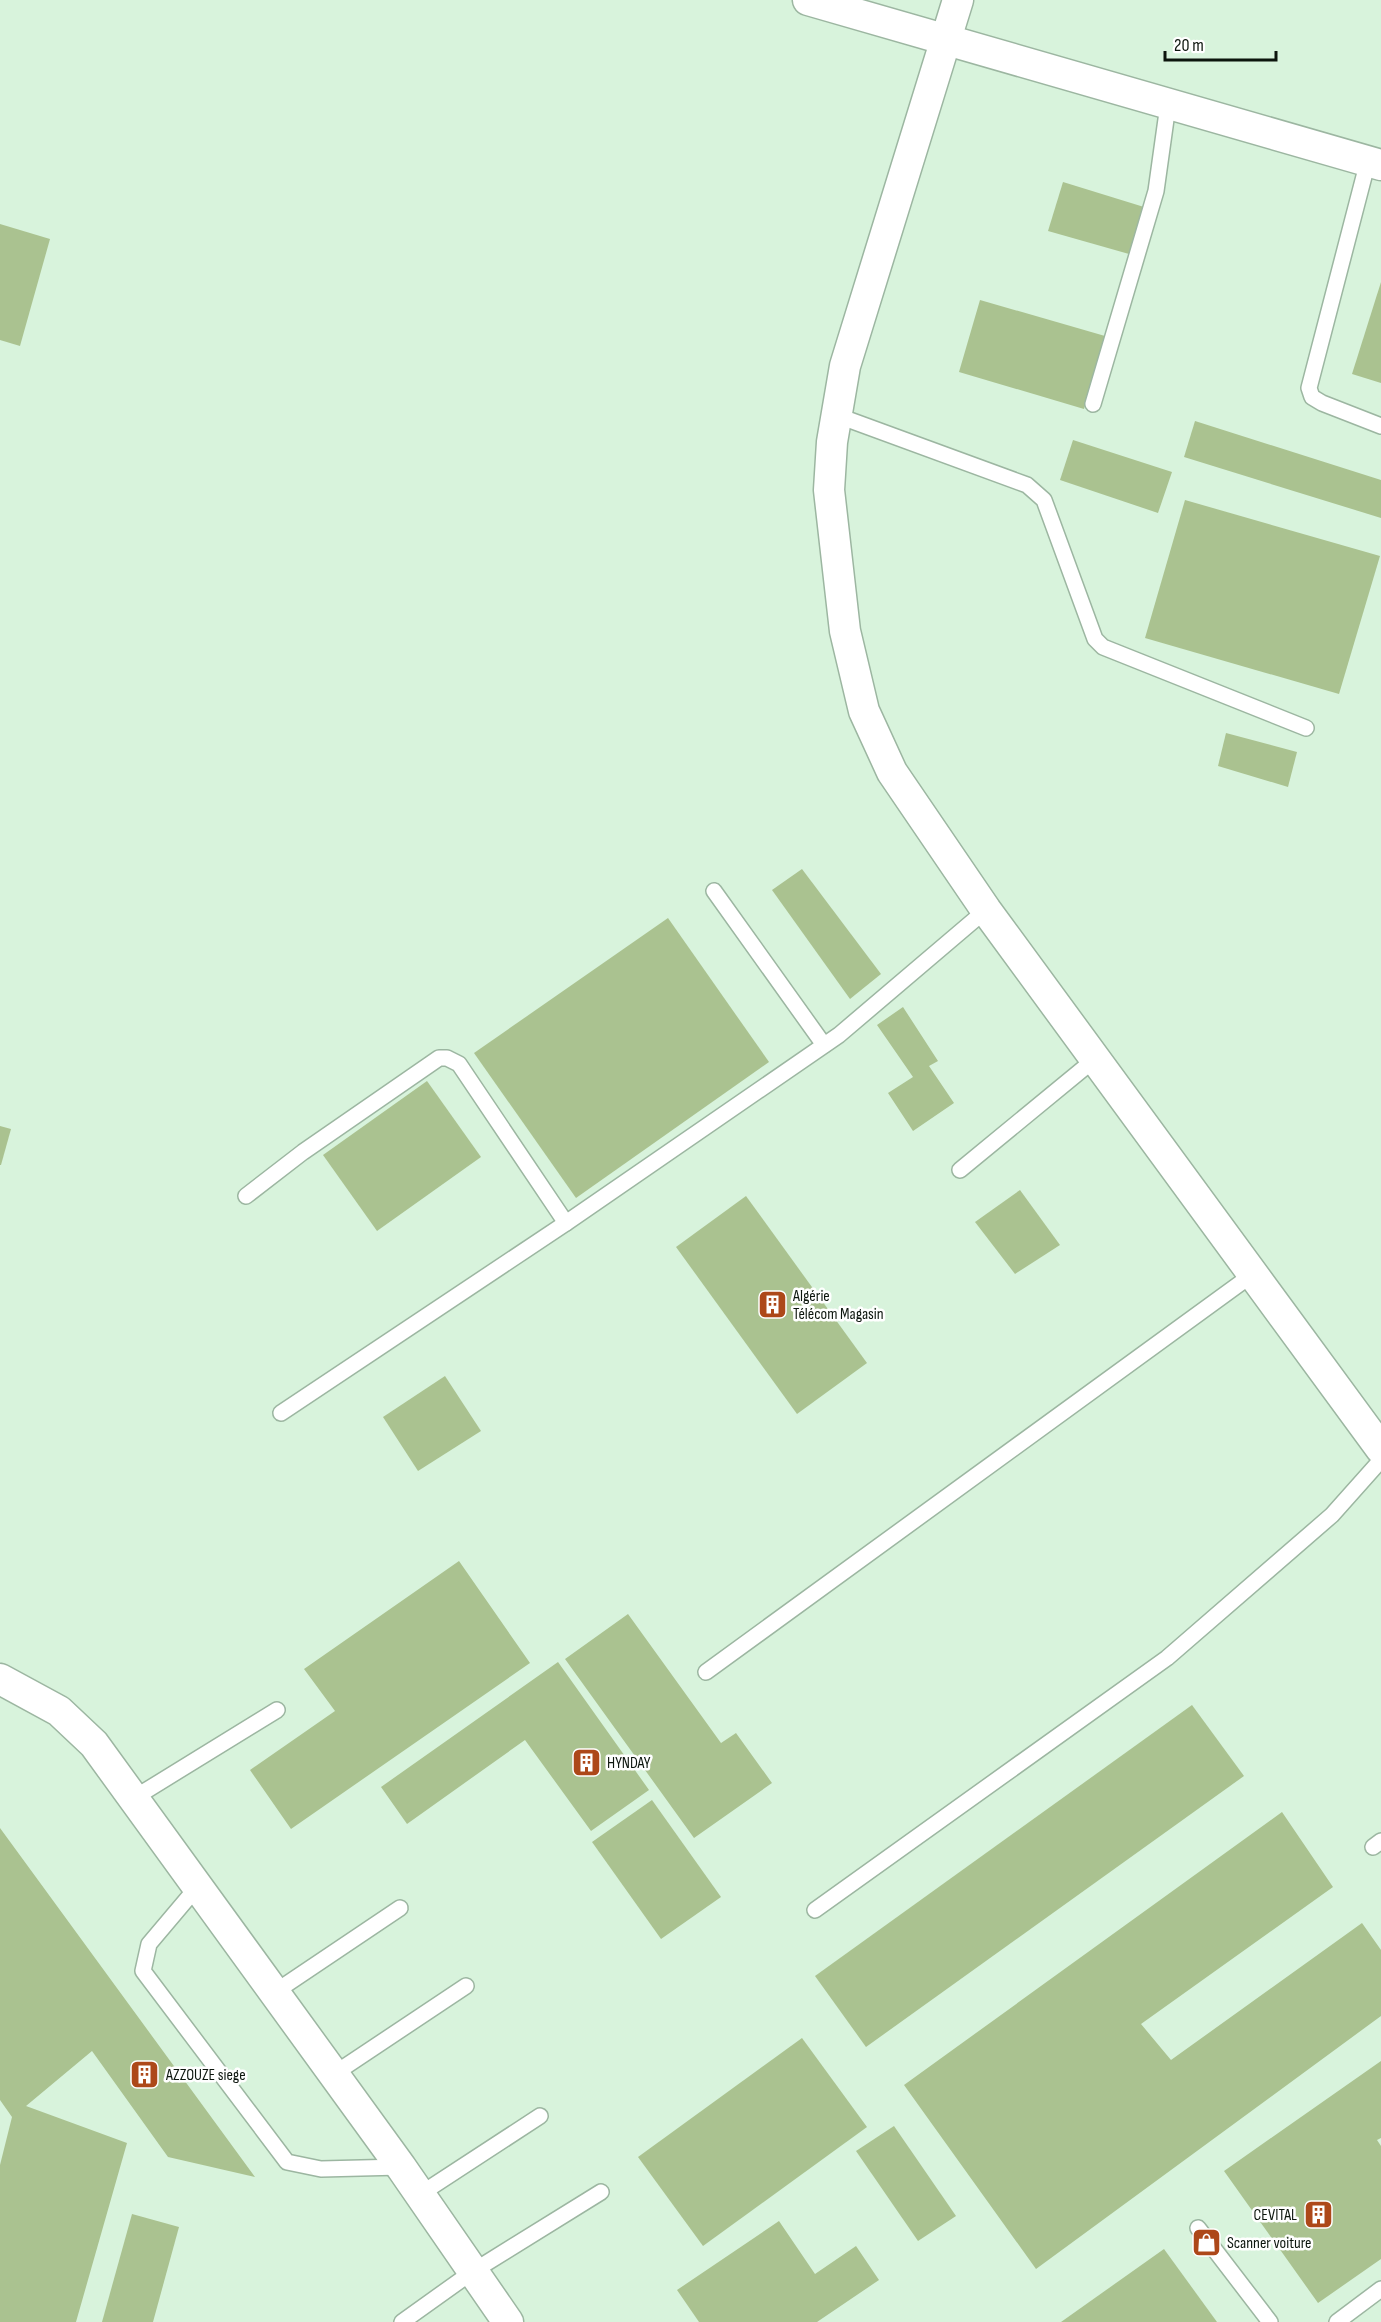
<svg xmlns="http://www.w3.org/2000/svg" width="1381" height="2322" font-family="'Sofia Sans Condensed',sans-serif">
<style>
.building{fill:#aac290}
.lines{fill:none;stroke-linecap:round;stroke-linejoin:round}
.service-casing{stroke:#9cb6a1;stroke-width:18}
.minor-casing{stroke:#9cb6a1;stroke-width:33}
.service{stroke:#fff;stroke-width:15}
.minor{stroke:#fff;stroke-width:30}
.labels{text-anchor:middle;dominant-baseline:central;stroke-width:5;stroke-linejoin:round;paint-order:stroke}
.poi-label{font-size:16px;fill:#0c150d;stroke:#fff;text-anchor:start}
</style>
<rect width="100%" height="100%" fill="#d8f3dc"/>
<g class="building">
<polygon points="1063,182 1144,207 1129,254 1048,231"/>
<polygon points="0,224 50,239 20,346 0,340"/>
<polygon points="1381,282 1381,383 1352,374"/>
<polygon points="980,300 1105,336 1084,409 959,372"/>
<polygon points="1195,421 1381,480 1381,518 1184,457"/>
<polygon points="1073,440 1172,472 1158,513 1060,480"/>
<polygon points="1185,500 1380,556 1339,694 1145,638"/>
<polygon points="1226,733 1297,752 1288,787 1218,766"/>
<polygon points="802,869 881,974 850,999 772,890"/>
<polygon points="668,918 769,1062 576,1198 474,1053"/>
<polygon points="903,1007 938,1061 929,1066 954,1103 913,1131 888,1093 913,1077 877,1025"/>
<polygon points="427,1081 481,1157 377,1231 323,1155"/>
<polygon points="0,1126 11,1129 1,1165 0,1165"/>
<polygon points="1020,1190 1060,1245 1015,1274 975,1222"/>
<polygon points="746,1196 867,1363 797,1414 676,1247"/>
<polygon points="445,1376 481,1431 418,1471 383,1417"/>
<polygon points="459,1561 530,1663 291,1829 250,1770 335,1711 304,1669"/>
<polygon points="628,1614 721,1743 736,1733 772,1783 694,1838 565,1659"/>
<polygon points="558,1662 649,1790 591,1831 525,1740 407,1824 381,1787"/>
<polygon points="1192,1705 1244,1776 866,2047 815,1976"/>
<polygon points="652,1800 721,1897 661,1939 592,1842"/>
<polygon points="1282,1812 1333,1887 1141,2024 1171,2060 1362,1923 1381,1950 1381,2016 1036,2269 904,2085"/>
<polygon points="0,1828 255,2177 168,2157 92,2051 26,2106 127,2143 76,2322 0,2322 0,2165 12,2117 0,2100"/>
<polygon points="802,2038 867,2127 703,2246 638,2157"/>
<polygon points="1381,2061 1381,2138 1377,2140 1381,2146 1381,2259 1318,2303 1224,2171"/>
<polygon points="894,2126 956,2216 918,2241 856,2151"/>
<polygon points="132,2214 179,2227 153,2322 102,2322"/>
<polygon points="779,2221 815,2274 856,2246 879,2280 817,2322 699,2322 677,2290"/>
<polygon points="1164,2249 1217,2322 1061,2322"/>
</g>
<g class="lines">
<defs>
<g id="service">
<polyline points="1368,161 1309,388 1312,397 1322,403 1381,426"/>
<polyline points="1093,404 1156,191 1168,105"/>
<polyline points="836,415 1027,485 1044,500 1095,639 1103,647 1306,728"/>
<polyline points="714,891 824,1045"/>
<polyline points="960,1170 1095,1059"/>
<polyline points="246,1196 303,1152 439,1058 447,1058 459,1064 566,1223 839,1035 986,910"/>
<polyline points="281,1413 566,1223"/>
<polyline points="706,1672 1253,1274"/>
<polyline points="134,1798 277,1710"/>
<polyline points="1373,1847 1381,1841"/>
<polyline points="198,1886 149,1944 143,1971 287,2162 321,2169 401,2167"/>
<polyline points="815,1910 1167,1658 1332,1515 1381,1460"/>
<polyline points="275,1992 400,1908"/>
<polyline points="334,2074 466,1986"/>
<polyline points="419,2195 540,2116"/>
<polyline points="1198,2228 1270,2322"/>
<polyline points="402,2322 472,2272 601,2192"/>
<polyline points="1337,2322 1381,2289"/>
</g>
<g id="minor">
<polyline points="808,0 1381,165"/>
<polyline points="958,0 845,366 832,442 829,490 845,631 864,711 892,772 986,910 1381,1449"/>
<polyline points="0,1679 59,1711 94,1744 401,2167 508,2322"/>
</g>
</defs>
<use href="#service" class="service-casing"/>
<use href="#minor" class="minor-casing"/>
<use href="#service" class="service"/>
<use href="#minor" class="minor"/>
</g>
<defs>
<symbol id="building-square" viewBox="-11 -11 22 22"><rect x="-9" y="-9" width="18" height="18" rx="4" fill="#ad4819" stroke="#fff"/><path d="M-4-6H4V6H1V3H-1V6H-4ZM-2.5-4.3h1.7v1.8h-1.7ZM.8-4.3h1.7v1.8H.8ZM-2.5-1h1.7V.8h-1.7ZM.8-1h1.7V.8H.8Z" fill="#fff"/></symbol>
<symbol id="shop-square" viewBox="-11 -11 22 22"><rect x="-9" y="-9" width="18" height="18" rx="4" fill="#ad4819" stroke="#fff"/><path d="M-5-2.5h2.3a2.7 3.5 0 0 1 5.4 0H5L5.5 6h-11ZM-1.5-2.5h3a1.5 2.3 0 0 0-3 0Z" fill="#fff"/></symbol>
</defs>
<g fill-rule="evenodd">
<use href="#building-square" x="756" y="1288" width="33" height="33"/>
<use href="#building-square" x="570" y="1746" width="33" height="33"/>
<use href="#building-square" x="128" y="2058" width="33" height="33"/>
<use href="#building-square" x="1302" y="2198" width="33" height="33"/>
<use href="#shop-square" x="1190" y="2226" width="33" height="33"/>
</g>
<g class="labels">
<g class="poi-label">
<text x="793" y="1296">Algérie<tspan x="793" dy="18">Télécom Magasin</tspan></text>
<text x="607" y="1763">HYNDAY</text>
<text x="166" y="2075">AZZOUZE siege</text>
<text x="1297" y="2215" text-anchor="end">CEVITAL</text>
<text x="1227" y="2243">Scanner voiture</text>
</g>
</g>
<path d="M1165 51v9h111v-9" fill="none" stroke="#0c150d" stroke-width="3"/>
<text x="1174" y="51" font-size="18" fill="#0c150d" stroke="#ffffff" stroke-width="4.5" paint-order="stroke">20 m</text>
</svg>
